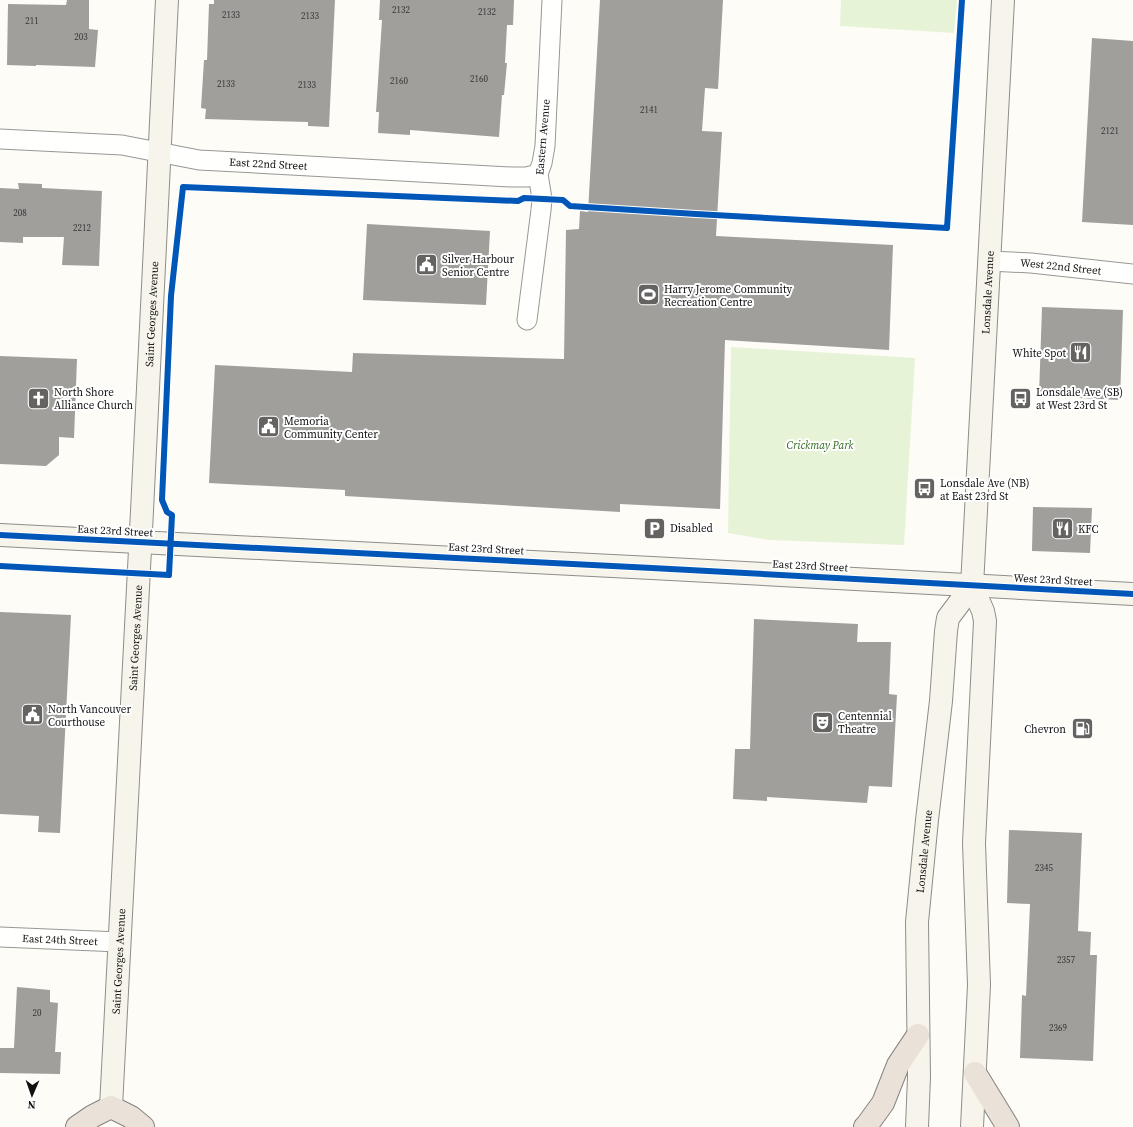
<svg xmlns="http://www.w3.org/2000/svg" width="1133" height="1127" font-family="'Source Serif 4',serif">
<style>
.green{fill:#e7f3d7}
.building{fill:#a19f9c}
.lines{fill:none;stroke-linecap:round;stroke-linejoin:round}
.street-casing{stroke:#979795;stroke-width:21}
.secondary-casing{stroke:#8e8d8b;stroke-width:24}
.highway-casing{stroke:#858482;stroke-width:24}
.street{stroke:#fffffe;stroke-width:19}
.secondary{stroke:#f6f4eb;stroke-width:22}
.highway{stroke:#eae1d8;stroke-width:22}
.cycleway-casing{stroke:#fff;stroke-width:8}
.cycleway{stroke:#0057b8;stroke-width:6}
.labels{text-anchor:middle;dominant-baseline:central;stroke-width:4;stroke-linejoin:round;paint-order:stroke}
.number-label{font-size:9px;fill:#353434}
.street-label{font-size:11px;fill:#111;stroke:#fff}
.poi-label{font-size:11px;fill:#111;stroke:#fff;text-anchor:start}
.park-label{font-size:11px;font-style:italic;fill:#2f6b1f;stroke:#fff}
</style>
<rect width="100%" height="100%" fill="#fdfcf7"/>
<g class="green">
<polygon points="841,0 957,0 954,33 840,26"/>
<polygon points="731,347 915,358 904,545 769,540 728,533"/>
</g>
<g class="building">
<polygon points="67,0 89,0 89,29 98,30 95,67 36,65 36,66 7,65 8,4 66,5"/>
<polygon points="214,0 335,0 329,127 308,126 308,122 205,119 206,109 201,108 204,60 207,60 209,4 214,4"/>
<polygon points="380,0 514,0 513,25 507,25 505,63 507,63 504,95 502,95 499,137 410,130 410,135 378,133 379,112 376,112 382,20 379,20"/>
<polygon points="600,0 723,0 718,89 705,88 702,131 722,132 716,236 893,245 889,350 725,340 720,509 620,504 620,512 345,496 345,490 209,483 215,365 352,372 353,353 564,359 566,230 579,229 580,211 588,212"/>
<polygon points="1092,38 1133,41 1133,225 1082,222"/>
<polygon points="18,183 42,184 42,188 102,191 99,266 62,265 64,237 23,237 23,243 0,242 0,188 19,189"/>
<polygon points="367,224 490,231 486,305 363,300"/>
<polygon points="1042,307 1123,310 1120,400 1039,396"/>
<polygon points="0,356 77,359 74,438 59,437 59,455 46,466 0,464"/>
<polygon points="1033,507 1092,508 1090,553 1032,551"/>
<polygon points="0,612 71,615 60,833 38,832 39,816 0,814"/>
<polygon points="754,619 858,624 857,642 891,642 889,694 897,695 892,787 869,786 867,803 767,797 767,801 733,799 735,749 750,749"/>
<polygon points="1009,830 1082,833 1078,931 1091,932 1090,955 1097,955 1093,1061 1020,1058 1022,995 1026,996 1030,904 1007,903"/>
<polygon points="17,987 50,990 50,1002 58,1003 55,1052 61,1052 60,1074 0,1073 0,1048 14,1048"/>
</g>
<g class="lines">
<defs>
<g id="street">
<path id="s1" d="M0,139L122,145L199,160L512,177H527L538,174"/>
<path id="s2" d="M989,261L1031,263L1133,274"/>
<polyline points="527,320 541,210 542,199 538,174 542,163 545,146 552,0"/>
<path id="s3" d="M0,937L120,942"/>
</g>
<g id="secondary">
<polyline points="0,535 652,568 1133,594"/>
<path id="s4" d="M111,1107L142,511L167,0"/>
<path id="s5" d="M917,1127L919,1077L917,922L927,820L941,701L946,631L948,618L972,586"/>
<path id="s6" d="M972,1127L979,985L974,843L985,621L983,611L972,586L1003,0"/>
</g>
<g id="highway">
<polyline points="975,1073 1008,1127"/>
<polyline points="77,1127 93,1116 111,1107 131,1117 143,1127"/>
<polyline points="865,1127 867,1125 883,1103 898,1065 918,1035"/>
</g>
</defs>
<use href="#street" class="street-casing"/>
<use href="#secondary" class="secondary-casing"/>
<use href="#highway" class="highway-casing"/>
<use href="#street" class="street"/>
<use href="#secondary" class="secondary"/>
<use href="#highway" class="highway"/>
<defs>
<g id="cycleway">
<polyline points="0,535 652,568 1133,594"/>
<polyline points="0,566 169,575 172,515 167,512 162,500 171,296 183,187 518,201 524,198 563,200 570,206 696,214 947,228 962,0"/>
</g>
</defs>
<use href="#cycleway" class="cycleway-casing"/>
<use href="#cycleway" class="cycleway"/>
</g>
<defs>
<symbol id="civic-square" viewBox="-11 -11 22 22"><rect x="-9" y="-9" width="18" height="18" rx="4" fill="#646362" stroke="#fff"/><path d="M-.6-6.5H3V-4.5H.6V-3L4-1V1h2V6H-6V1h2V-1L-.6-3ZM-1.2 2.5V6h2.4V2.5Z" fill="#fff"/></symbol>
<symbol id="stadium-square" viewBox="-11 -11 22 22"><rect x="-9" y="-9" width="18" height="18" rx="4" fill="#646362" stroke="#fff"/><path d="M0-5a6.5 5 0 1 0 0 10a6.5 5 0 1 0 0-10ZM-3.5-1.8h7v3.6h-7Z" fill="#fff"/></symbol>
<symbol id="restaurant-square" viewBox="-11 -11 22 22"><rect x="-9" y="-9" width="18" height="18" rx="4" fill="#646362" stroke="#fff"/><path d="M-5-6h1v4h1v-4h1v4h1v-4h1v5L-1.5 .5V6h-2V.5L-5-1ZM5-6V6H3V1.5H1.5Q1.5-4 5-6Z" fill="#fff"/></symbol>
<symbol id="church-square" viewBox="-11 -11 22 22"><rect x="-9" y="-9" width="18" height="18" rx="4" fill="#646362" stroke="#fff"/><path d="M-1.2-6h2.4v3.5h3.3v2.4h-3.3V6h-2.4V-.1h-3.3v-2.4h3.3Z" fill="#fff"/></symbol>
<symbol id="bus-square" viewBox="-11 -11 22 22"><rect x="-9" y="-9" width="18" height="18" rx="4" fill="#646362" stroke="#fff"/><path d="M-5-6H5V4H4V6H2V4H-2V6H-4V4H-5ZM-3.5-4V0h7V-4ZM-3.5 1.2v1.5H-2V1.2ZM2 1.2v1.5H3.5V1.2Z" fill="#fff"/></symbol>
<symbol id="parking-square" viewBox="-11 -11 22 22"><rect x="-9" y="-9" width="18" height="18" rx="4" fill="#646362" stroke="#fff"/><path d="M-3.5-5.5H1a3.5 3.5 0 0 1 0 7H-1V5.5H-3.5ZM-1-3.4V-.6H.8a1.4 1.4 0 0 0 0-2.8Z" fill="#fff"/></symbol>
<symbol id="theatre-square" viewBox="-11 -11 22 22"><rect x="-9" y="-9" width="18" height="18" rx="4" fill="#646362" stroke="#fff"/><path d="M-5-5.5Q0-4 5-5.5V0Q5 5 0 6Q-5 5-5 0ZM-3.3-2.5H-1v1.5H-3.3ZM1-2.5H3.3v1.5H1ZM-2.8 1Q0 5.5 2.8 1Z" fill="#fff"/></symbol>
<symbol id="fuel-square" viewBox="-11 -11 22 22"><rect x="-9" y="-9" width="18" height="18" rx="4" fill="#646362" stroke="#fff"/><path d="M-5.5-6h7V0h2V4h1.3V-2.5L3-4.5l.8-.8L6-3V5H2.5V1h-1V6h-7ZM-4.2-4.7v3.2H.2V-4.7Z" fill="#fff"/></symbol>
</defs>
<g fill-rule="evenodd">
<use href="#civic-square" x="414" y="252" width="25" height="25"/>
<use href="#stadium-square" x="636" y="282" width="25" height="25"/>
<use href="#restaurant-square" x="1068" y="340" width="25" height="25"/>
<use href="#church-square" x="26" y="386" width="25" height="25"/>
<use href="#bus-square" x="1008" y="386" width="25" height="25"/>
<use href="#civic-square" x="256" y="414" width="25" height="25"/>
<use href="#bus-square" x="912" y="476" width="25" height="25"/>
<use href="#parking-square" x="642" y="516" width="25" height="25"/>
<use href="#restaurant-square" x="1050" y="516" width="25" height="25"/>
<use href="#civic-square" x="20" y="702" width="25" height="25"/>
<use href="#theatre-square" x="810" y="710" width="25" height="25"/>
<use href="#fuel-square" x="1070" y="716" width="25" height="25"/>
</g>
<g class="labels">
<g class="number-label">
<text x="401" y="10">2132</text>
<text x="487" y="12">2132</text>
<text x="231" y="15">2133</text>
<text x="310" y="16">2133</text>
<text x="32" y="21">211</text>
<text x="81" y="37">203</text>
<text x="479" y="79">2160</text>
<text x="399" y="81">2160</text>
<text x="226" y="84">2133</text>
<text x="307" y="85">2133</text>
<text x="649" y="110">2141</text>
<text x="1110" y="131">2121</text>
<text x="20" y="213">208</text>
<text x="82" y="228">2212</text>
<text x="1044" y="868">2345</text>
<text x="1066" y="960">2357</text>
<text x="37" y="1013">20</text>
<text x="1058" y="1028">2369</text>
</g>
<g class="street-label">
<text transform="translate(543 137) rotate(-85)">Eastern Avenue</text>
<text stroke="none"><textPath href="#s1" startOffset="270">East 22nd Street</textPath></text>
<text stroke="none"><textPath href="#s2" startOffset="72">West 22nd Street</textPath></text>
<text stroke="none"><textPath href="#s6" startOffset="838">Lonsdale Avenue</textPath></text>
<text stroke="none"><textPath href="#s4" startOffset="794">Saint Georges Avenue</textPath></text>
<text transform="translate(115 531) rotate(3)">East 23rd Street</text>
<text transform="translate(486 549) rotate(3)">East 23rd Street</text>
<text transform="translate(810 566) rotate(3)">East 23rd Street</text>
<text transform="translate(1053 580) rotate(3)">West 23rd Street</text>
<text stroke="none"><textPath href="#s4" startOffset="470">Saint Georges Avenue</textPath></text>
<text stroke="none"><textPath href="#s5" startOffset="276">Lonsdale Avenue</textPath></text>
<text stroke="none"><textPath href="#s3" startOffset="60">East 24th Street</textPath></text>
<text stroke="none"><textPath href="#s4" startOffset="146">Saint Georges Avenue</textPath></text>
</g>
<g class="poi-label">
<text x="442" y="259">Silver Harbour<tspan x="442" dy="13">Senior Centre</tspan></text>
<text x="664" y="289">Harry Jerome Community<tspan x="664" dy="13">Recreation Centre</tspan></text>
<text x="1066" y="353" text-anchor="end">White Spot</text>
<text x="54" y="392">North Shore<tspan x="54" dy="13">Alliance Church</tspan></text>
<text x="1036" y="392">Lonsdale Ave (SB)<tspan x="1036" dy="13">at West 23rd St</tspan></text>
<text x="284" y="421">Memoria<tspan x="284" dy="13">Community Center</tspan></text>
<text x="940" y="483">Lonsdale Ave (NB)<tspan x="940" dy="13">at East 23rd St</tspan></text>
<text x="670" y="528">Disabled</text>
<text x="1078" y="529">KFC</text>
<text x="48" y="709">North Vancouver<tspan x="48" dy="13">Courthouse</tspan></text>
<text x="838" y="716">Centennial<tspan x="838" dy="13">Theatre</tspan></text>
<text x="1066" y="729" text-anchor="end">Chevron</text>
</g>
<g class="park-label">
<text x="820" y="445">Crickmay Park</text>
</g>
</g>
<g transform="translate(32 1095) rotate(182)" stroke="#ffffff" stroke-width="3" paint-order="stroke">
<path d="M0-3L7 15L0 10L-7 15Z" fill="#111111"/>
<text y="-6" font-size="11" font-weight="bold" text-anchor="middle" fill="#111111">N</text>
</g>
</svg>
